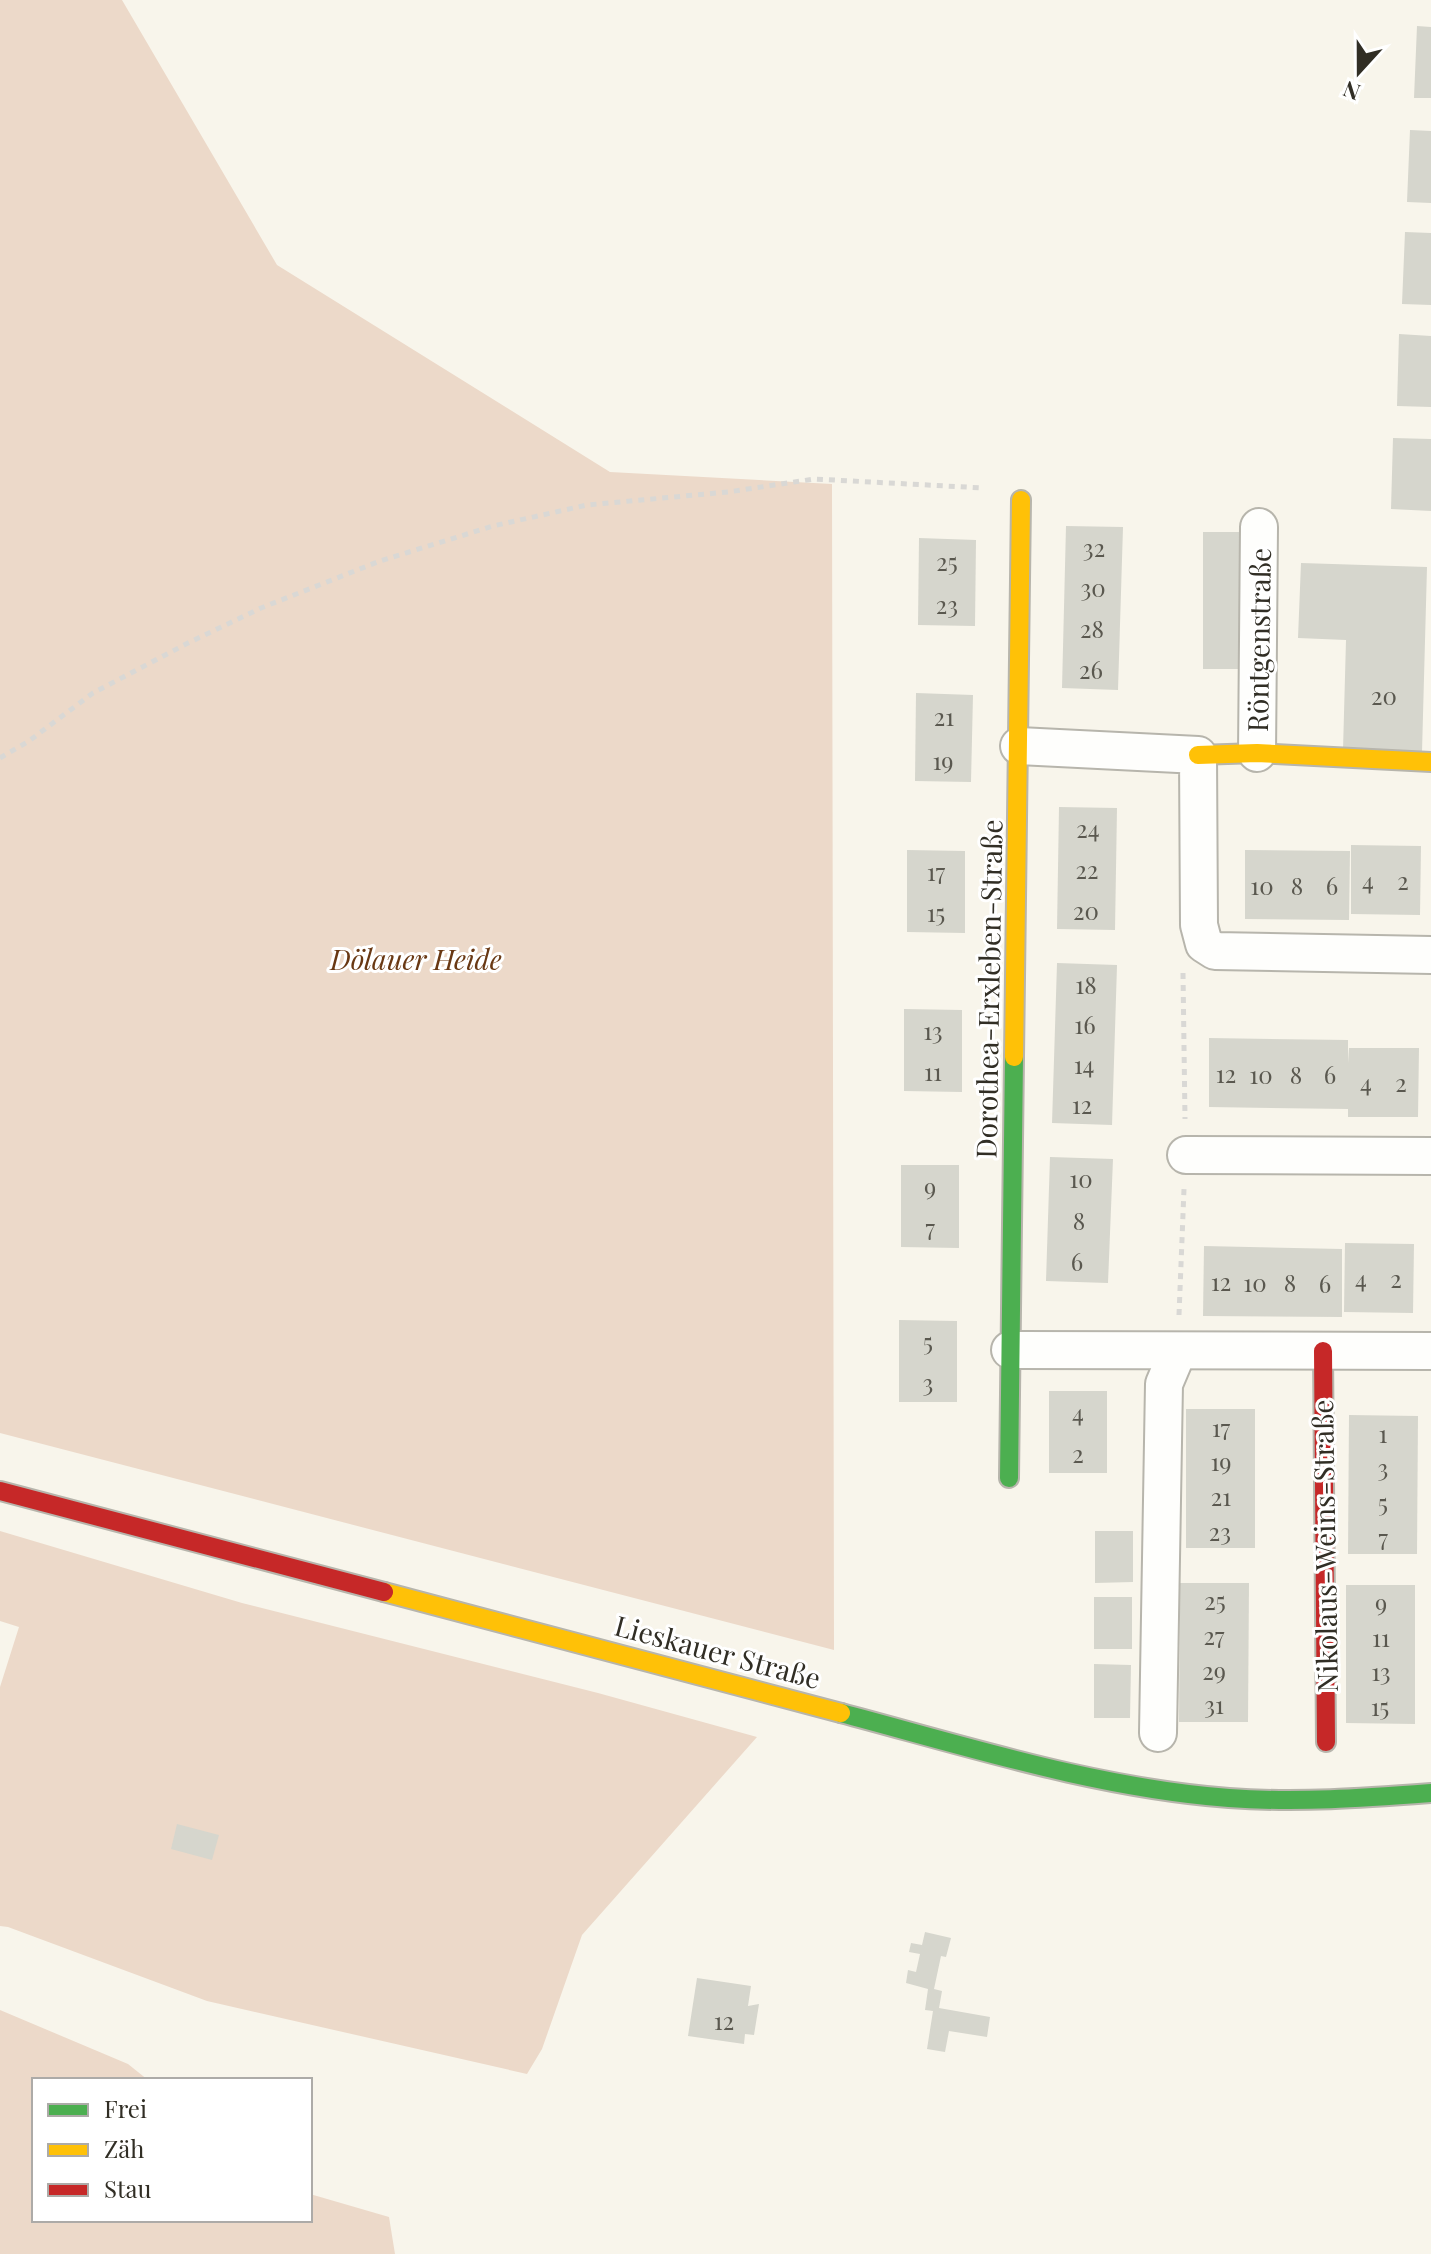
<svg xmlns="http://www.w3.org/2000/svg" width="1431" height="2254" font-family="'Playfair Display',serif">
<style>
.green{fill:#ecd9c9}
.building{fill:#d6d6cd}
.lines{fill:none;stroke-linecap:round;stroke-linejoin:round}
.street-casing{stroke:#b7b5ac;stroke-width:40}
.fast-casing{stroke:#b7b5ac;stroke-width:22}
.slow-casing{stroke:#b7b5ac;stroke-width:22}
.jam-casing{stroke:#b7b5ac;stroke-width:22}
.path{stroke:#d9d8d5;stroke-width:5;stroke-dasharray:6 6;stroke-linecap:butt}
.street{stroke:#fefefc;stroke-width:36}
.fast{stroke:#4caf50;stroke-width:18}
.slow{stroke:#ffc107;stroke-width:18}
.jam{stroke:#c62828;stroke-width:18}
.labels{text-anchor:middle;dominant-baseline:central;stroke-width:6;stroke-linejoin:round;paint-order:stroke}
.number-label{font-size:24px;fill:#5a584f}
.street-label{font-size:28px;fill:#312e25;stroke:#fff}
.park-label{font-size:28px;font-style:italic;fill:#693813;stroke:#fff}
</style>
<rect width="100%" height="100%" fill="#f8f5eb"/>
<g class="green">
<polygon points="0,0 122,0 277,265 610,472 832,484 834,1650 0,1433"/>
<polygon points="0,1531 242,1603 598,1693 757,1737 582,1935 542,2049 527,2074 207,2001 8,1927 0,1926 0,1687 19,1627 0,1621"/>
<polygon points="0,2010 128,2064 148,2080 34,2080 34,2220 310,2220 310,2194 389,2217 395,2254 0,2254"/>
</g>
<g class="building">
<polygon points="1417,26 1431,27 1431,98 1414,98"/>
<polygon points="1410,130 1431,131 1431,203 1407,202"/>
<polygon points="1405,232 1431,233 1431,305 1402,304"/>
<polygon points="1399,334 1431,336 1431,407 1397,406"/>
<polygon points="1393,438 1431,439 1431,511 1391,509"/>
<polygon points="1066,526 1123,527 1118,690 1062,688"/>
<polygon points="1203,532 1241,532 1240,669 1203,669"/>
<polygon points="919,538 976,540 975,626 918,625"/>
<polygon points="1301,563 1427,567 1422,752 1343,750 1346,640 1298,638"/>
<polygon points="916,693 973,695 971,782 915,781"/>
<polygon points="1059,807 1117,808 1115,930 1057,929"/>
<polygon points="1351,845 1421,846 1420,915 1351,914"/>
<polygon points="907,850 965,851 965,933 907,932"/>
<polygon points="1245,850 1350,851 1349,920 1245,919"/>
<polygon points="1057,963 1117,965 1112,1125 1052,1123"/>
<polygon points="904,1009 962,1010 962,1092 904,1091"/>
<polygon points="1209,1038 1348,1040 1348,1063 1349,1048 1419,1048 1418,1117 1348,1117 1348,1109 1209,1107"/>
<polygon points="1050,1157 1113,1159 1108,1283 1046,1281"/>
<polygon points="901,1165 959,1165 959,1248 901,1247"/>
<polygon points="1345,1243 1414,1244 1413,1313 1344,1312"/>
<polygon points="1204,1246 1342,1249 1342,1317 1203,1316"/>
<polygon points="899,1320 957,1321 957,1402 899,1402"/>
<rect x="1049" y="1391" width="58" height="82"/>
<rect x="1186" y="1409" width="69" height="139"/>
<polygon points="1349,1415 1418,1416 1417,1554 1348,1554"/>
<polygon points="1095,1531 1133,1531 1133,1582 1095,1583"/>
<polygon points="1180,1583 1249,1583 1248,1722 1179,1722"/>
<polygon points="1346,1585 1415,1585 1415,1724 1346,1723"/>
<rect x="1094" y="1597" width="38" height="52"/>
<polygon points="1094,1664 1131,1665 1130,1718 1094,1718"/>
<polygon points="177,1824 219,1835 212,1860 171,1849"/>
<polygon points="925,1932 951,1938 946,1957 941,1956 934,1989 942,1991 939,2008 990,2017 987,2037 949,2031 945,2052 927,2049 933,2011 925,2010 928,1989 906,1983 908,1970 916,1972 920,1954 909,1952 911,1943 922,1945"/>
<polygon points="697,1978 751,1986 748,2006 759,2004 754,2035 745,2034 744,2044 688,2036"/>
</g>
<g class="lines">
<defs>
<g id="street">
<polyline points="1019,746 1198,755 1199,925 1204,944 1215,951 1431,955"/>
<polyline points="1257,753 1259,527"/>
<polyline points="1186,1155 1431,1156"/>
<polyline points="1010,1350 1431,1351"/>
<polyline points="1158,1733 1164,1384 1178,1351"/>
</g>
<g id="fast">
<polyline points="1009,1478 1014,1057"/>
<path d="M841,1713C969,1747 1097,1788 1229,1798C1297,1803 1364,1798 1431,1793"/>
</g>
<g id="slow">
<polyline points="1198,755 1257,753 1431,762"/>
<polyline points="1014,1057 1021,500"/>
<polyline points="384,1592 841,1713"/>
</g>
<g id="jam">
<polyline points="1323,1351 1326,1742"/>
<polyline points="0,1491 384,1592"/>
</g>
</defs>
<use href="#street" class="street-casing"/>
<use href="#fast" class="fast-casing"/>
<use href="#slow" class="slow-casing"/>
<use href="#jam" class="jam-casing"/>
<g class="path">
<polyline points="0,758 29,741 93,693 188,643 261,608 380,561 493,526 587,505 728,492 814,479 984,488"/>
<polyline points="1183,973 1185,1119"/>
<polyline points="1179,1315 1184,1189"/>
</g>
<use href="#street" class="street"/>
<use href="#fast" class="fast"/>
<use href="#slow" class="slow"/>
<use href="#jam" class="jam"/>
</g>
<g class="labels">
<g class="number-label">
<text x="1094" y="547">32</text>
<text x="947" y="561">25</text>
<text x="1093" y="587">30</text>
<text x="947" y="604">23</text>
<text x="1092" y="628">28</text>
<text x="1091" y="669">26</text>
<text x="1384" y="695">20</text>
<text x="944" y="716">21</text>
<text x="943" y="760">19</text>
<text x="1088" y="828">24</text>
<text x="1087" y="869">22</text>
<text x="936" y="871">17</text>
<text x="1368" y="880">4</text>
<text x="1403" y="880">2</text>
<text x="1262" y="885">10</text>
<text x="1297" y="885">8</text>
<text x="1332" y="885">6</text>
<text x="1086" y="910">20</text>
<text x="936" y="912">15</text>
<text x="1086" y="984">18</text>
<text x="1085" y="1024">16</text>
<text x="933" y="1030">13</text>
<text x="1084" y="1064">14</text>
<text x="933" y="1071">11</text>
<text x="1226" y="1073">12</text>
<text x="1261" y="1074">10</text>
<text x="1296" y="1074">8</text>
<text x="1330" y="1074">6</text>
<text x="1366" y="1082">4</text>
<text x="1401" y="1082">2</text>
<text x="1082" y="1104">12</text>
<text x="1081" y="1178">10</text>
<text x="930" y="1186">9</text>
<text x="1079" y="1220">8</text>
<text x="930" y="1227">7</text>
<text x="1077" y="1261">6</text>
<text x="1361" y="1278">4</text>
<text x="1396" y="1278">2</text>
<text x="1221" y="1281">12</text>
<text x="1255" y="1282">10</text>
<text x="1290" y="1282">8</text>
<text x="1325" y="1283">6</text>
<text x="928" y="1341">5</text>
<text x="928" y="1382">3</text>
<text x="1078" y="1412">4</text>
<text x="1221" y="1427">17</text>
<text x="1383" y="1433">1</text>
<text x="1078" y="1453">2</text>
<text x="1221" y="1461">19</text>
<text x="1383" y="1467">3</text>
<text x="1221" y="1496">21</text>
<text x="1383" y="1502">5</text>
<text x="1220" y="1531">23</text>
<text x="1383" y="1537">7</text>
<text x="1215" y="1600">25</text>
<text x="1381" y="1602">9</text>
<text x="1214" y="1635">27</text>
<text x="1381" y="1637">11</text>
<text x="1214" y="1670">29</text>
<text x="1381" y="1671">13</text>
<text x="1214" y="1704">31</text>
<text x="1380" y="1706">15</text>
<text x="724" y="2020">12</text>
</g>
<g class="street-label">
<text transform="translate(1258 640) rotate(-89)">Röntgenstraße</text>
<text transform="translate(988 989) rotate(-89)">Dorothea-Erxleben-Straße</text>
<text transform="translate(1324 1546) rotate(-91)">Nikolaus-Weins-Straße</text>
<text transform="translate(718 1651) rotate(15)">Lieskauer Straße</text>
</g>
<g class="park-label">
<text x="416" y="958">Dölauer Heide</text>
</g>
</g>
<rect x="32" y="2078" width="280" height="144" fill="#ffffff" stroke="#adaba8" stroke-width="2"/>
<rect x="48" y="2104" width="40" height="12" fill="#4caf50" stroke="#adaba8" stroke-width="2"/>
<text x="104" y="2118" font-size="24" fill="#312e25">Frei</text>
<rect x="48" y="2144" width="40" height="12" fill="#ffc107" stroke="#adaba8" stroke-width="2"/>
<text x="104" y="2158" font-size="24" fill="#312e25">Zäh</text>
<rect x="48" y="2184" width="40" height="12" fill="#c62828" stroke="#adaba8" stroke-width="2"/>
<text x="104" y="2198" font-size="24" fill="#312e25">Stau</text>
<g transform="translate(1359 72) rotate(201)" stroke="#ffffff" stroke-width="6" paint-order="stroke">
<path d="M0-6L14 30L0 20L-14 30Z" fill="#312e25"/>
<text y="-12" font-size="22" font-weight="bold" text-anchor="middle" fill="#312e25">N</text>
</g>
</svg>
